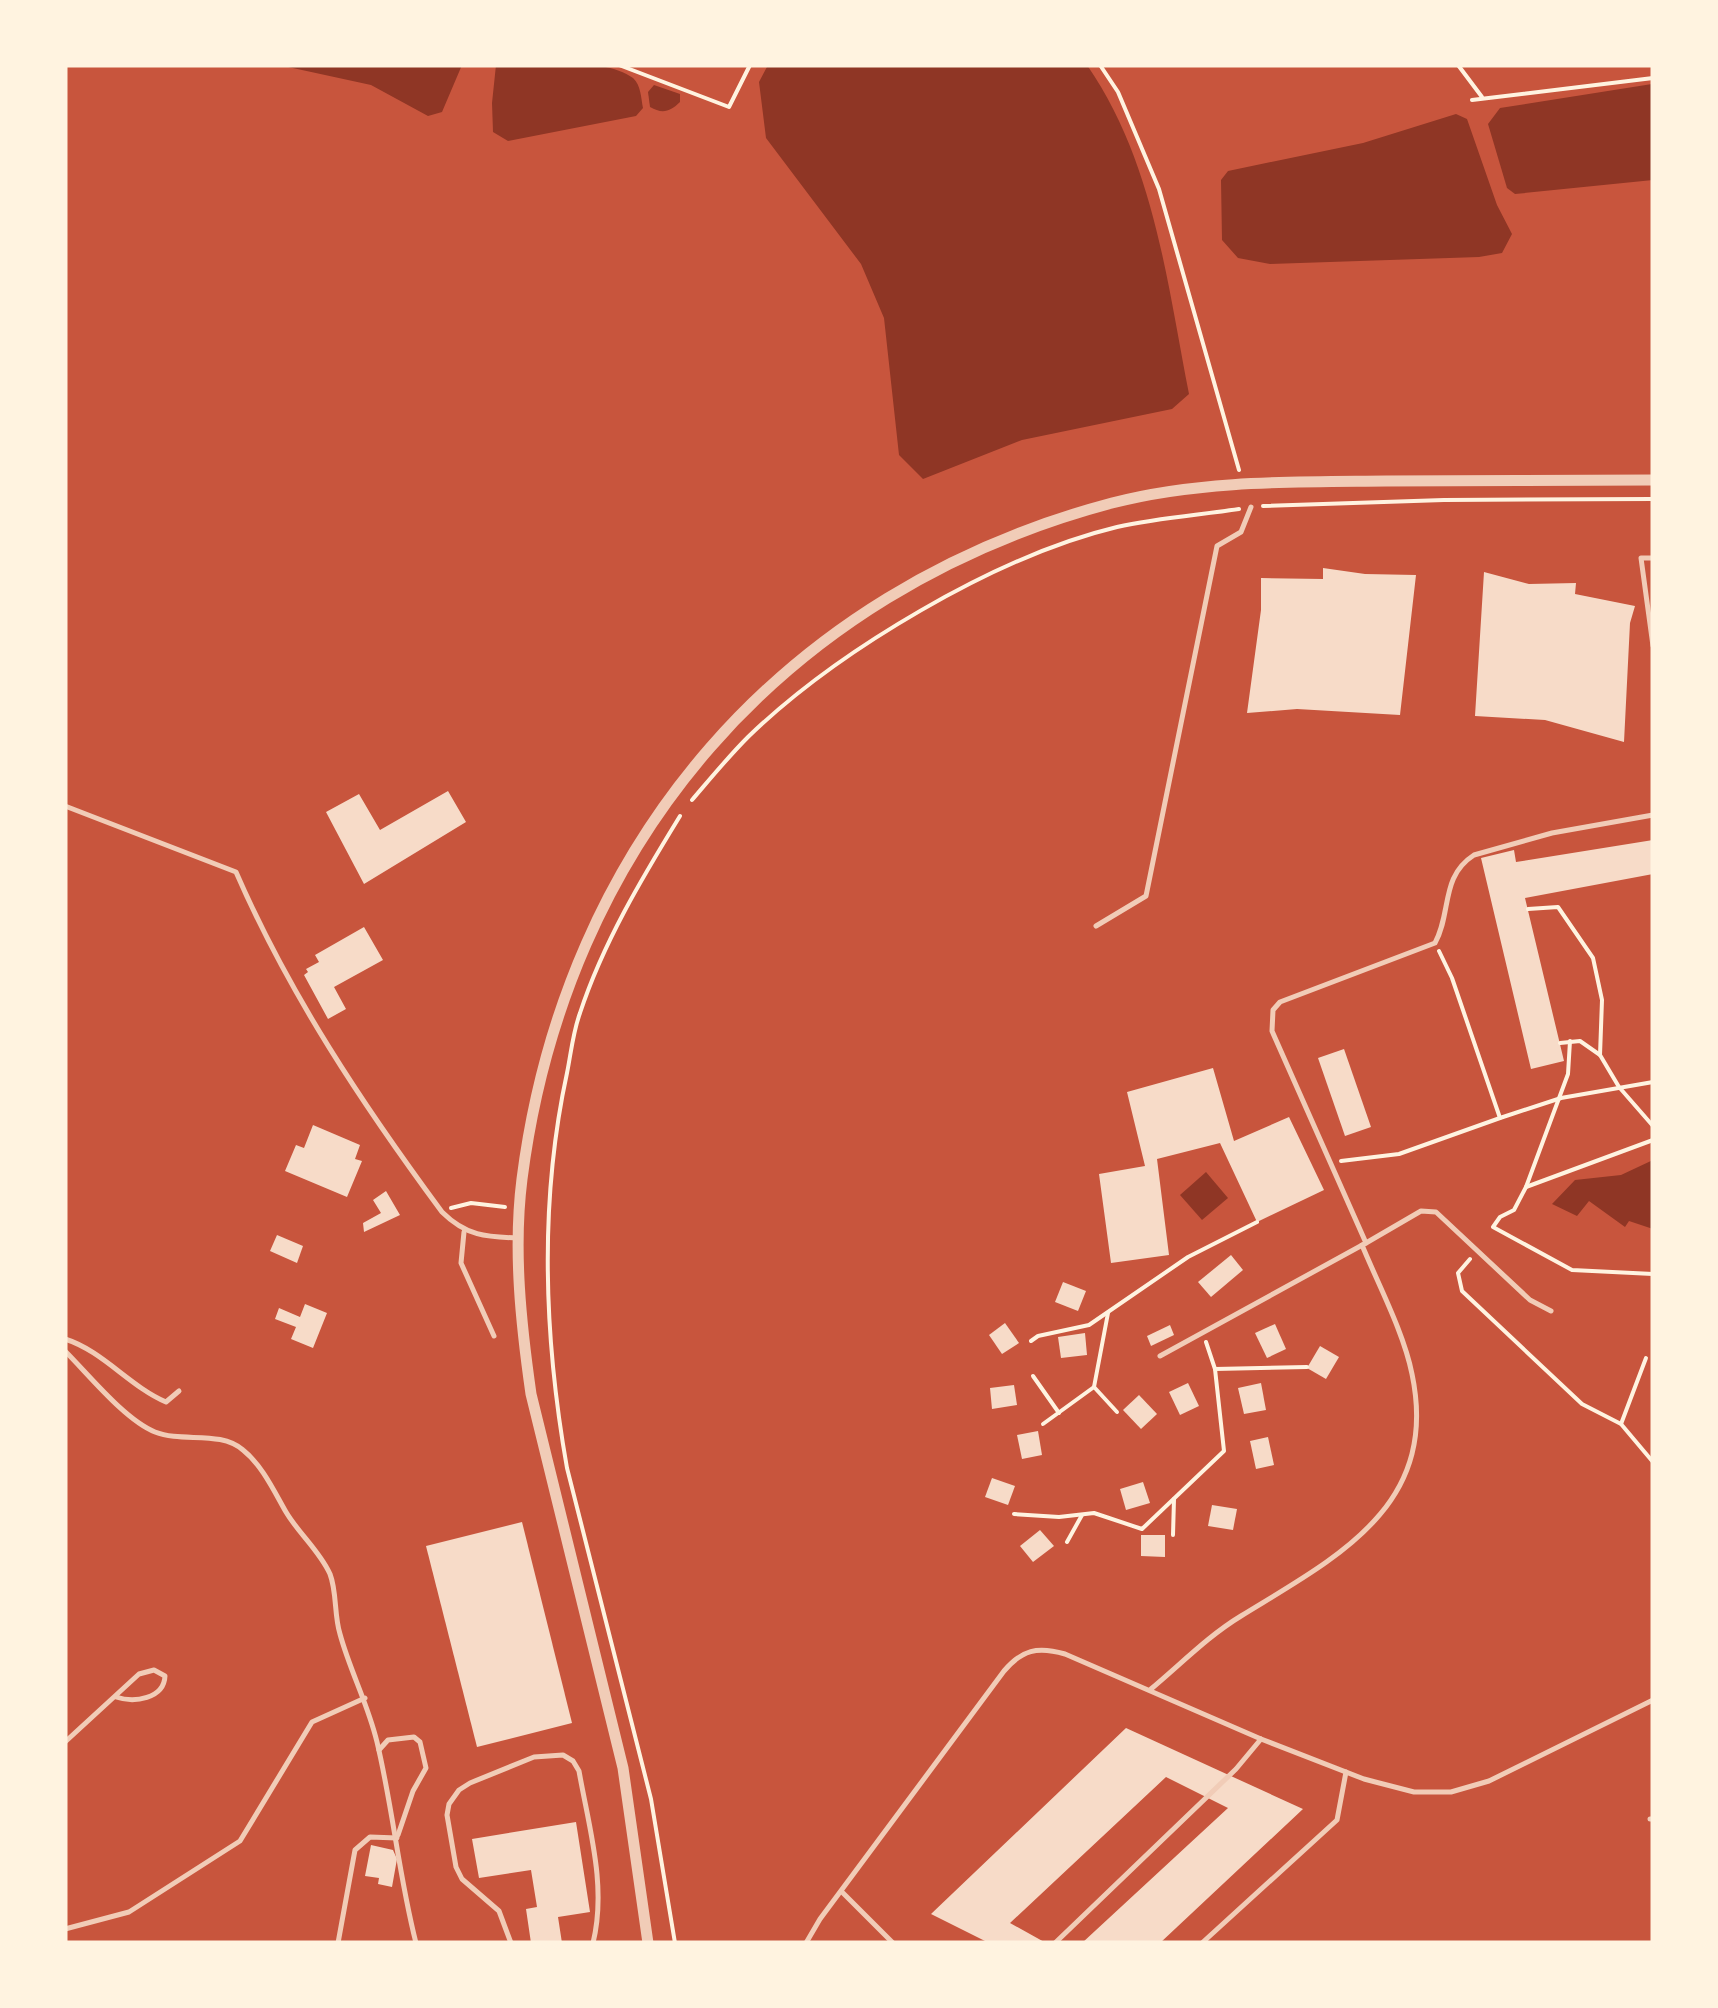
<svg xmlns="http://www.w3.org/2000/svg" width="1718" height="2008" font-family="'IBM Plex Sans',sans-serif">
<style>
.water{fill:#8f3625}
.building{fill:#f7dbc8}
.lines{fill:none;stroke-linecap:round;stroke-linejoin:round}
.path{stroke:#fff3e0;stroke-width:4}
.service{stroke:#f1ccb7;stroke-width:5}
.tertiary{stroke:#f1ccb7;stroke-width:11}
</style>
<rect width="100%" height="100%" fill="#c8553d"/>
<g class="water">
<polygon points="279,65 462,65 442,112 428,116 371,85"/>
<path d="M496,65C532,65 604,56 633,78C641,85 641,98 643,108L636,116L508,141L493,132L492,103Z"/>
<path d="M768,65H1087C1154,162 1167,282 1189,394L1172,409L1022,440L923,479L899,455L884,318L861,264L766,138L759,82Z"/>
<polygon points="1652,84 1653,180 1515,194 1507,188 1488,124 1500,108"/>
<path d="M654,85L680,94V102C670,112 662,114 650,107L648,92Z"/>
<polygon points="1456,114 1467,119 1497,205 1512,234 1502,253 1479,257 1270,264 1238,258 1222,240 1221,180 1228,171 1363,143"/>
<polygon points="1653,1160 1653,1229 1629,1221 1625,1227 1589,1201 1577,1216 1552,1204 1575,1180 1621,1175"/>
<polygon points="1206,1172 1228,1198 1202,1220 1180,1195"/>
</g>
<g class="building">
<polygon points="1323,568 1365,574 1416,575 1400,715 1297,709 1247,713 1261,610 1261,578 1323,579"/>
<polygon points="1484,572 1529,584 1576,583 1575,594 1635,606 1630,623 1624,742 1545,720 1475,716"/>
<polygon points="448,791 466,822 364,884 326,812 359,794 380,830"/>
<polygon points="1653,840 1653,874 1525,898 1564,1061 1531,1069 1481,858 1514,850 1516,862"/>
<polygon points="364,927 383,960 334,987 346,1009 328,1019 304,975 308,972 306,969 319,962 315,955"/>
<polygon points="1344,1049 1371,1127 1345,1136 1318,1058"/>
<polygon points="1213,1068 1234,1141 1289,1117 1324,1190 1257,1222 1220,1143 1157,1159 1169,1255 1111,1263 1099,1174 1145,1166 1127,1092"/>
<polygon points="313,1125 360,1145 355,1159 362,1161 347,1197 285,1171 296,1145 304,1148"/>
<polygon points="386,1191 400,1215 364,1232 363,1223 381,1213 373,1200"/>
<polygon points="277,1235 303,1246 297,1263 270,1251"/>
<polygon points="1231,1255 1243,1270 1211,1297 1198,1282"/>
<polygon points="1063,1282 1086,1291 1078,1311 1055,1302"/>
<polygon points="305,1304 327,1313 313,1348 291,1339 296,1327 275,1319 279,1308 300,1317"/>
<polygon points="1005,1323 1019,1343 1002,1354 989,1335"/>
<polygon points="1275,1324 1286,1349 1267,1358 1255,1333"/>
<polygon points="1170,1325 1174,1335 1151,1346 1147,1336"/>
<polygon points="1085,1333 1087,1355 1061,1358 1058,1337"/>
<polygon points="1320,1346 1339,1357 1326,1379 1307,1368"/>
<polygon points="1188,1383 1199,1406 1180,1415 1169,1392"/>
<polygon points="1261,1383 1266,1410 1244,1414 1238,1388"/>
<polygon points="1014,1385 1017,1405 992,1409 990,1388"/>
<polygon points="1139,1395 1157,1414 1141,1429 1123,1410"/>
<polygon points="1038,1431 1042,1455 1022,1459 1017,1435"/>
<polygon points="1268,1437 1274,1465 1256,1469 1250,1441"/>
<polygon points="992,1478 1015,1486 1008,1505 985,1497"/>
<polygon points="1143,1482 1150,1503 1126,1510 1120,1489"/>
<polygon points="1212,1505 1237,1509 1233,1530 1208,1526"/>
<polygon points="522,1522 572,1723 477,1747 426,1546"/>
<polygon points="1040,1530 1054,1546 1033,1562 1020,1546"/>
<polygon points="1141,1535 1165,1535 1165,1557 1141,1556"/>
<polygon points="1126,1728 1303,1809 1160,1943 1082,1943 1228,1808 1166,1777 1010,1923 1046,1943 989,1943 931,1914"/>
<polygon points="576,1822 590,1912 558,1917 562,1943 531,1943 526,1909 537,1907 531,1870 479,1878 472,1839"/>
<polygon points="371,1845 393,1850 397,1859 392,1887 378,1884 379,1878 365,1876"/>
</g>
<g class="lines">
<g class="path">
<polyline points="619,65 729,107 750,65"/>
<polyline points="1100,65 1118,92 1159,189 1239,470"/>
<polyline points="1458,65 1482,97"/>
<polyline points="1472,100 1653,78"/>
<polyline points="1263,506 1444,500 1653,499"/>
<path d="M692,800C710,779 728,757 748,737C837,651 996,556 1117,527C1157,518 1199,515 1239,509"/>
<polyline points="1528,909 1558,907 1593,958 1602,1000 1600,1055"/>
<polyline points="1439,951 1452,978 1500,1118 1561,1098 1653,1082"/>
<polyline points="1560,1043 1580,1041 1600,1055 1619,1087 1653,1126"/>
<polyline points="1653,1140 1526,1187 1514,1210 1500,1217 1493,1227 1572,1270 1653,1274"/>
<polyline points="1341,1161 1399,1154 1500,1118"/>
<polyline points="1526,1187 1568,1074 1570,1041"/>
<polyline points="451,1208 471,1203 505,1207"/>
<polyline points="1470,1259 1458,1273 1462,1291 1582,1404 1621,1424 1653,1462"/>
<polyline points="1108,1313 1094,1387 1117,1412"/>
<polyline points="1031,1341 1038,1336 1089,1325 1188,1257 1257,1222"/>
<polyline points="1215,1369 1307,1367"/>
<polyline points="1033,1376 1059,1413"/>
<polyline points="1043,1424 1094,1387"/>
<polyline points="1621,1424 1646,1358"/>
<polyline points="1014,1514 1059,1517 1094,1513 1142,1529 1224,1451 1215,1369 1206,1342"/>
<polyline points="1173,1535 1174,1499"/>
<polyline points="1067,1542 1082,1515"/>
<path d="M675,1943L651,1799L567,1468C544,1338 539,1202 567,1073C571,1053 573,1032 580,1013C603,943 642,878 680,816"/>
</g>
<g class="service">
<polyline points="1653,558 1641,558 1653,646"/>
<path d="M65,806L236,872C289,994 363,1105 442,1212C466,1236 486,1237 519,1238"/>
<polyline points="1096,926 1146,896 1217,546 1241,532 1251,507"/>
<polyline points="464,1232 461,1263 494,1336"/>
<polyline points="1366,1243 1421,1211 1436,1212 1530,1300 1551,1311"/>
<path d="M65,1339C103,1351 129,1386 166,1402L179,1391"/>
<path d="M65,1351C89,1375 125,1420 155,1432C183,1443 220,1430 243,1450C262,1465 274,1491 286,1512C299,1534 319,1550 330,1574C337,1592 334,1615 340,1634C350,1671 368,1704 377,1742C393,1809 399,1877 416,1943"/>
<path d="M1160,1356L1366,1243L1272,1031L1273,1010L1280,1002L1435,943C1452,912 1440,877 1474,855L1552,833L1653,815"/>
<path d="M1151,1689C1181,1664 1208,1636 1241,1616C1335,1558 1440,1507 1412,1374C1404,1333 1378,1284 1362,1245"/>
<path d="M65,1742L139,1674L154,1670L165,1676C164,1699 134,1703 116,1697"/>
<polyline points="379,1750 388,1740 414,1737 420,1742 426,1768 413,1791 398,1835"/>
<polyline points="1650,1819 1653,1819"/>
<polyline points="843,1893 893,1943"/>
<polyline points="65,1929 129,1912 240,1841 312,1722 365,1698"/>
<polyline points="338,1943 355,1850 370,1837 397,1838"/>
<path d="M511,1943L499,1911L462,1879L456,1867L447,1815L449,1804L459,1790L470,1783L534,1757L563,1755L573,1761L579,1771C589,1828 607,1886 593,1943"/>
<path d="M806,1943L820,1919L1004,1671C1022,1650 1037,1646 1065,1654L1261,1739L1364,1779L1414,1792H1451L1489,1781L1653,1700"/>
<polyline points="1055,1943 1236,1769 1261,1739"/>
<polyline points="1202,1943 1337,1820 1346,1772"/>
</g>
<path class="tertiary" d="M648,1943L623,1768L531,1394C521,1324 513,1250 522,1179C565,843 784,590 1112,503C1200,480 1295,482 1386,481C1475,481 1564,480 1653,480"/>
</g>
<rect width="1718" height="2008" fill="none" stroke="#fff3e0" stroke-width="135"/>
</svg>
